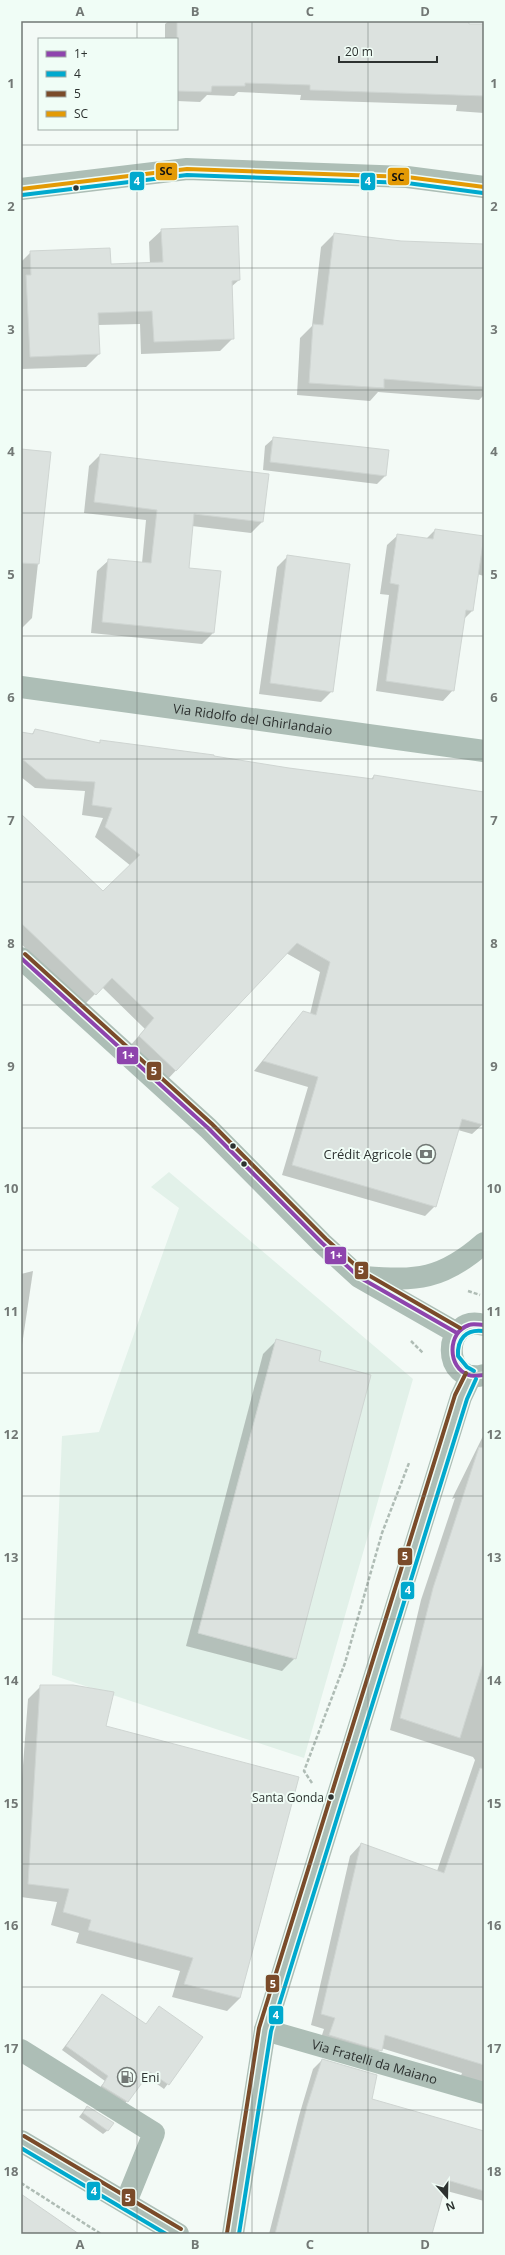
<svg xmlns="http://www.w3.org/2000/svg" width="505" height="2255" font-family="'Open Sans',sans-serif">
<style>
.built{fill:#e2f1e9}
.shadow{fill:#0003}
.building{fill:#dce2df;stroke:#cfd5d2}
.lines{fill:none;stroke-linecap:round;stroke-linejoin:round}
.path{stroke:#afbcb5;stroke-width:2.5;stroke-dasharray:4 2;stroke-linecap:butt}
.minor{stroke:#adbeb6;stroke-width:22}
.bus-1-casing{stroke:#f0fdf6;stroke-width:7}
.bus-2-casing{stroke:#f0fdf6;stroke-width:7}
.bus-3-casing{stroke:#f0fdf6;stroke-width:7}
.bus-4-casing{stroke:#f0fdf6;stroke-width:7}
.bus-1{stroke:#8e44ad;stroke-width:4}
.bus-2{stroke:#00a9ce;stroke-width:4}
.bus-3{stroke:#7a4b2a;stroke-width:4}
.bus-4{stroke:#e39a05;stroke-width:4}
.grid{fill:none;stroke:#727875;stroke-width:1;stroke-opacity:0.55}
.bus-dot{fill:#2d3230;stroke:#f0fdf6;stroke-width:1.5}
.labels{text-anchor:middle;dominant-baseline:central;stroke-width:4;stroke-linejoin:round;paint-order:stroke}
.bus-label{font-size:12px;fill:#2d3230;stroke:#f0fdf6;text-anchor:end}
.street-label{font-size:13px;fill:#2d3230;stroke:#f0fdf6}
.poi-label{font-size:13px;fill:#2d3230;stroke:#f0fdf6;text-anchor:end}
.line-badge{stroke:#f0fdf6;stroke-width:1.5}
.badge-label{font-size:11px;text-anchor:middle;font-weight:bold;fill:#fff}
.pale-badge-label{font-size:11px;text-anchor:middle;font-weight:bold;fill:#111}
.neatline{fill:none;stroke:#727875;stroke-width:1.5}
.grid-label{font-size:13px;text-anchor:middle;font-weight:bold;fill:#727875}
</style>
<rect width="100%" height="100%" fill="#f3faf6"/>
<polygon class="built" points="169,1172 413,1379 304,1758 52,1675 62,1436 99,1432 179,1208 151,1187"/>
<g class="shadow">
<polygon points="169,21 468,21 468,25 484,25 484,113 456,111 457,105 300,100 301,95 238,92 234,96 207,95 200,102 177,101 177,39 165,39 165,24"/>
<polygon points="162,230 239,280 231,287 233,338 220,351 141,354 140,324 98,325 99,354 86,367 21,369 21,262 31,252 110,265 150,264 149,242"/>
<polygon points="334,234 401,242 484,245 484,395 479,400 378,392 370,401 297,395 300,338 312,326 321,247"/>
<polygon points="274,438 388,451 385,476 377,484 263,470 265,446"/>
<polygon points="21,450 50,453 32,618 21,629"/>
<polygon points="100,455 262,522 251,533 192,526 188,569 213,633 202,644 91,633 97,571 109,560 142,563 146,520 84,513 89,466"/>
<polygon points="435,530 484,537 484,576 477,574 472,611 464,619 453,690 443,701 376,691 389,595 380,594 387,545 398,535 426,539"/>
<polygon points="288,556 332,691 321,702 259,694 277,567"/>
<polygon points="35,730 99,743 101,741 370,780 374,776 484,792 484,1119 483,1124 472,1134 458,1130 435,1206 425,1216 282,1175 308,1087 254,1071 293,1023 303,1013 310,1014 320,972 286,953 166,1081 129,1047 145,1029 102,987 85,1004 21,944 21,815 103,893 131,866 95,837 103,818 82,815 85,791 35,788 21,777 21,733 31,735"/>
<polygon points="33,1271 21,1352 21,1274"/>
<polygon points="276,1341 295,1658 282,1671 186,1646 263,1354"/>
<polygon points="484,1434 484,2084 460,2078 462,2073 381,2048 370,2062 318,2047 324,2029 311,2025 350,1856 361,1844 437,1871 475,1760 473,1757 390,1730 421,1600 455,1498 452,1499"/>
<polygon points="41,1686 105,1727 240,1998 227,2011 172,1997 180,1971 76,1943 79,1933 51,1925 57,1902 21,1897 21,1792 28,1699"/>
<polygon points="103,1995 146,2025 202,2037 164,2089 146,2076 123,2106 98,2090 105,2081 62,2050"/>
<polygon points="322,2060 371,2100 484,2132 484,2201 443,2190 431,2234 269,2234 299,2116 313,2069"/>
<polygon points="87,2107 108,2130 103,2134 79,2117"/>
</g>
<g class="building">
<polygon points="177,21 469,21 469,24 484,24 484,96 310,90 310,85 245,83 245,86 212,86 211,92 177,91"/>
<polygon points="238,226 240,280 232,281 234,339 154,342 152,311 98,313 100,354 30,357 26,275 31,275 30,251 110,248 111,264 163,262 161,229"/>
<polygon points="334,233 401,241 484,244 484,387 384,379 384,388 309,383 313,324 323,325"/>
<polygon points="273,437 389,450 386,476 270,462"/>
<polygon points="21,449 51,452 39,564 21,563"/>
<polygon points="100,454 269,474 263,522 194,514 189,568 221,571 214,633 102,622 108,559 151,563 157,510 94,502"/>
<polygon points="435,529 484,536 473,611 466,610 454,691 386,681 399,585 390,583 397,534 433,539"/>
<polygon points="287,555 350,564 333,692 270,683"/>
<polygon points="35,729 100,743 100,740 214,755 214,756 289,768 373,779 374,775 484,792 484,1125 462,1119 436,1207 292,1165 318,1077 263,1061 303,1011 316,1015 330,962 297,943 176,1071 139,1036 154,1018 112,978 96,995 21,923 21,814 103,891 140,855 105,827 112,808 92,805 95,782 46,779 21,758 21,732 33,734"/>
<polygon points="276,1339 321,1351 319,1361 371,1375 296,1659 198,1633"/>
<polygon points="479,1447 484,1448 484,1660 460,1738 400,1718 433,1588"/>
<polygon points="40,1685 73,1685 114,1692 106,1726 299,1777 240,1998 184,1984 193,1958 88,1930 91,1920 63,1912 69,1889 28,1884"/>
<polygon points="480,1768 484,1769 484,2065 385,2035 382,2051 329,2035 335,2018 321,2014 361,1843 444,1873"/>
<polygon points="102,1994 146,2024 159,2006 203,2037 169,2085 150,2072 128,2102 102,2086 108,2076 66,2046"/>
<polygon points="322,2059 377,2075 372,2099 484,2131 484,2191 447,2180 432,2234 275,2234 307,2106"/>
<polygon points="87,2106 114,2123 108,2131 83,2113"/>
<polygon points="21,2194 79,2234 21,2234"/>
</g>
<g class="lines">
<g class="path">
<polyline points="468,1291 480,1295"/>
<polyline points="411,1341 423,1353"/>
<polyline points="312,1783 304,1771 345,1663 382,1533 409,1463"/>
<polyline points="21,2183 101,2234"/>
</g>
<g class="minor">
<polyline points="21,189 187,169 407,177 484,187"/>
<path id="s1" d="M21,687L484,751"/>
<polyline points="21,958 208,1128 322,1243 359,1277 457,1333"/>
<path d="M364,1277C417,1281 442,1280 484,1243"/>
<path d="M484,1325C441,1313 441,1387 484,1375"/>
<path id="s2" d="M265,2030L484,2093"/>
<polyline points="21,2050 154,2133 126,2202"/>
<polyline points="21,2141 178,2234"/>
<polyline points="233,2234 265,2030 461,1397 471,1376"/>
</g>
<defs>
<g id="bus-1">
<polyline points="21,958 208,1128 322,1243 359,1277 457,1333"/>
<path d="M484,1325C479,1325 473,1323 469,1325C447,1332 447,1368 469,1375C473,1377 479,1375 484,1375"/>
</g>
<g id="bus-2">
<polyline points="22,195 187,175 407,183 483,193"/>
<path d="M474,1371L467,1367L458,1356C457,1339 466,1329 483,1331"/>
<polyline points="21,2148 166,2234"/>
<polyline points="239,2234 271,2031 467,1399 476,1379"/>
</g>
<g id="bus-3">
<polyline points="25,954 212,1124 326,1239 363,1272 460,1328"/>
<polyline points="24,2136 181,2229"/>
<polyline points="227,2233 259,2028 455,1395 466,1373"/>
</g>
<polyline id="bus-4" points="21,189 187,169 407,177 484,187"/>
</defs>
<use href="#bus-1" class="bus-1-casing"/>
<use href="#bus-2" class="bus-2-casing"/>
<use href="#bus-3" class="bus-3-casing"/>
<use href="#bus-4" class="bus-4-casing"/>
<use href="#bus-1" class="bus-1"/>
<use href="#bus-2" class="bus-2"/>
<use href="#bus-3" class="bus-3"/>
<use href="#bus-4" class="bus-4"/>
</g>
<path class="grid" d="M137,21V39M252,21V2234M368,21V2234M137,129V2234M21,145H484M21,268H484M21,390H484M21,513H484M21,636H484M21,759H484M21,882H484M21,1005H484M21,1128H484M21,1250H484M21,1373H484M21,1496H484M21,1619H484M21,1742H484M21,1864H484M21,1987H484M21,2110H484"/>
<defs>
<symbol id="bank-ring" viewBox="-11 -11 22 22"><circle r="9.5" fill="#f0fdf6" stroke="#727875" stroke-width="1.5"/><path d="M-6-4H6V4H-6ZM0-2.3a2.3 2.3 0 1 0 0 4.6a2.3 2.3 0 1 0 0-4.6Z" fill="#727875"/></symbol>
<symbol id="fuel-ring" viewBox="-11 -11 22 22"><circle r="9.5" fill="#f0fdf6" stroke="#727875" stroke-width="1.5"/><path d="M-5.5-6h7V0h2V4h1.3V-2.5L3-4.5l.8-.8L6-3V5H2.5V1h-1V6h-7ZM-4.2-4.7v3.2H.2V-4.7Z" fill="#727875"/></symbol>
</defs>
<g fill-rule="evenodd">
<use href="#bank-ring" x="415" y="1143" width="22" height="22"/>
<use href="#fuel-ring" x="116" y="2066" width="22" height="22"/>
</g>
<g class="bus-dot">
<circle cx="76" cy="188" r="3.5"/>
<circle cx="233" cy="1146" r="3.5"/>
<circle cx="244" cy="1164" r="3.5"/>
<circle cx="331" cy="1797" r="3.5"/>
</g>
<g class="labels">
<g class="bus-label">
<text x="324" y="1797">Santa Gonda</text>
</g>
<g class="street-label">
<text stroke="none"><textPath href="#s1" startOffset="234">Via Ridolfo del Ghirlandaio</textPath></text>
<text stroke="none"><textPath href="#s2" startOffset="114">Via Fratelli da Maiano</textPath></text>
</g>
<g class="poi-label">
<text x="412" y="1154">Crédit Agricole</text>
<text x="141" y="2077" text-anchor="start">Eni</text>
</g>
</g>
<g class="line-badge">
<rect x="155" y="162" width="23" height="19" rx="4" fill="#e39a05"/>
<rect x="387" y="167" width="23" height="19" rx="4" fill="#e39a05"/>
<rect x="129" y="171" width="16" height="20" rx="4" fill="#00a9ce"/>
<rect x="360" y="172" width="16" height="19" rx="4" fill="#00a9ce"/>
<rect x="116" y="1046" width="23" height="19" rx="4" fill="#8e44ad"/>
<rect x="146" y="1061" width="16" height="20" rx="4" fill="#7a4b2a"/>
<rect x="324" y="1246" width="23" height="19" rx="4" fill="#8e44ad"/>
<rect x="354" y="1261" width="15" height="19" rx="4" fill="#7a4b2a"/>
<rect x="397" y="1547" width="16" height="19" rx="4" fill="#7a4b2a"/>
<rect x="400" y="1581" width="15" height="19" rx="4" fill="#00a9ce"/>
<rect x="265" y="1974" width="15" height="19" rx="4" fill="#7a4b2a"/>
<rect x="268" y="2005" width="16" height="20" rx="4" fill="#00a9ce"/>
<rect x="86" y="2181" width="15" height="20" rx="4" fill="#00a9ce"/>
<rect x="121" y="2188" width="15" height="19" rx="4" fill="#7a4b2a"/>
</g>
<g class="badge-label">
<text x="137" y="185">4</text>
<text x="368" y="185">4</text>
<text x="128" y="1059">1+</text>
<text x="154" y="1075">5</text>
<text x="336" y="1259">1+</text>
<text x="361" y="1274">5</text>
<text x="405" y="1560">5</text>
<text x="408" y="1594">4</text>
<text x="273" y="1988">5</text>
<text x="276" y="2019">4</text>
<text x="94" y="2195">4</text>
<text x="128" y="2202">5</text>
</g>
<g class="pale-badge-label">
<text x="166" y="175">SC</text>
<text x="398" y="181">SC</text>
</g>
<rect width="505" height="2255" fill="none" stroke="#f0fdf6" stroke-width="44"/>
<rect x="38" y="38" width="140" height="92" fill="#f0fdf6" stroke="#a2aca7"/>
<rect x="46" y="51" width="20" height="6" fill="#8e44ad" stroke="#a2aca7"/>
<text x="74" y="58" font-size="12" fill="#2d3230">1+</text>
<rect x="46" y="71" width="20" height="6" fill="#00a9ce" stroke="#a2aca7"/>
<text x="74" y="78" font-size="12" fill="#2d3230">4</text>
<rect x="46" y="91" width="20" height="6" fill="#7a4b2a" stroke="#a2aca7"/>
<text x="74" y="98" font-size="12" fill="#2d3230">5</text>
<rect x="46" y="111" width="20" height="6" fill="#e39a05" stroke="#a2aca7"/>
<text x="74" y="118" font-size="12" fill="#2d3230">SC</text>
<g transform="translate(447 2197) rotate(160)" stroke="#f0fdf6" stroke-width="3" paint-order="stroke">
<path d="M0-3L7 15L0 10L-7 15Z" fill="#2d3230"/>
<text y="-6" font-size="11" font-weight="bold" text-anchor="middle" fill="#2d3230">N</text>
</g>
<path d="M339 56v6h98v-6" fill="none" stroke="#2d3230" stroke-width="2"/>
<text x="345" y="56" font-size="12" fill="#2d3230" stroke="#f0fdf6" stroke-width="3" paint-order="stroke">20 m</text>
<rect x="22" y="22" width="461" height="2211" class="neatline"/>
<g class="grid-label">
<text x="80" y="16">A</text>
<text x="195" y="16">B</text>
<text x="310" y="16">C</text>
<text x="425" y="16">D</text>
<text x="11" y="88">1</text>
<text x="494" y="88">1</text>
<text x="11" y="211">2</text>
<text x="494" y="211">2</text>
<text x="11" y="334">3</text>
<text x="494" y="334">3</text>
<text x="11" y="456">4</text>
<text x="494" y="456">4</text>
<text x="11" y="579">5</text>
<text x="494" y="579">5</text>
<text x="11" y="702">6</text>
<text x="494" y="702">6</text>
<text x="11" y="825">7</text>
<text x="494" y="825">7</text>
<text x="11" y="948">8</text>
<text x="494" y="948">8</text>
<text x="11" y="1071">9</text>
<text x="494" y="1071">9</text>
<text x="11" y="1193">10</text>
<text x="494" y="1193">10</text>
<text x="11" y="1316">11</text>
<text x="494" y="1316">11</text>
<text x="11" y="1439">12</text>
<text x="494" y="1439">12</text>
<text x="11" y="1562">13</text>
<text x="494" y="1562">13</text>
<text x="11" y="1685">14</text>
<text x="494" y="1685">14</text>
<text x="11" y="1808">15</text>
<text x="494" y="1808">15</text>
<text x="11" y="1930">16</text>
<text x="494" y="1930">16</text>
<text x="11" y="2053">17</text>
<text x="494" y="2053">17</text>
<text x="11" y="2176">18</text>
<text x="494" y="2176">18</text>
<text x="80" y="2249">A</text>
<text x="195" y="2249">B</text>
<text x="310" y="2249">C</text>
<text x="425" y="2249">D</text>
</g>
</svg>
